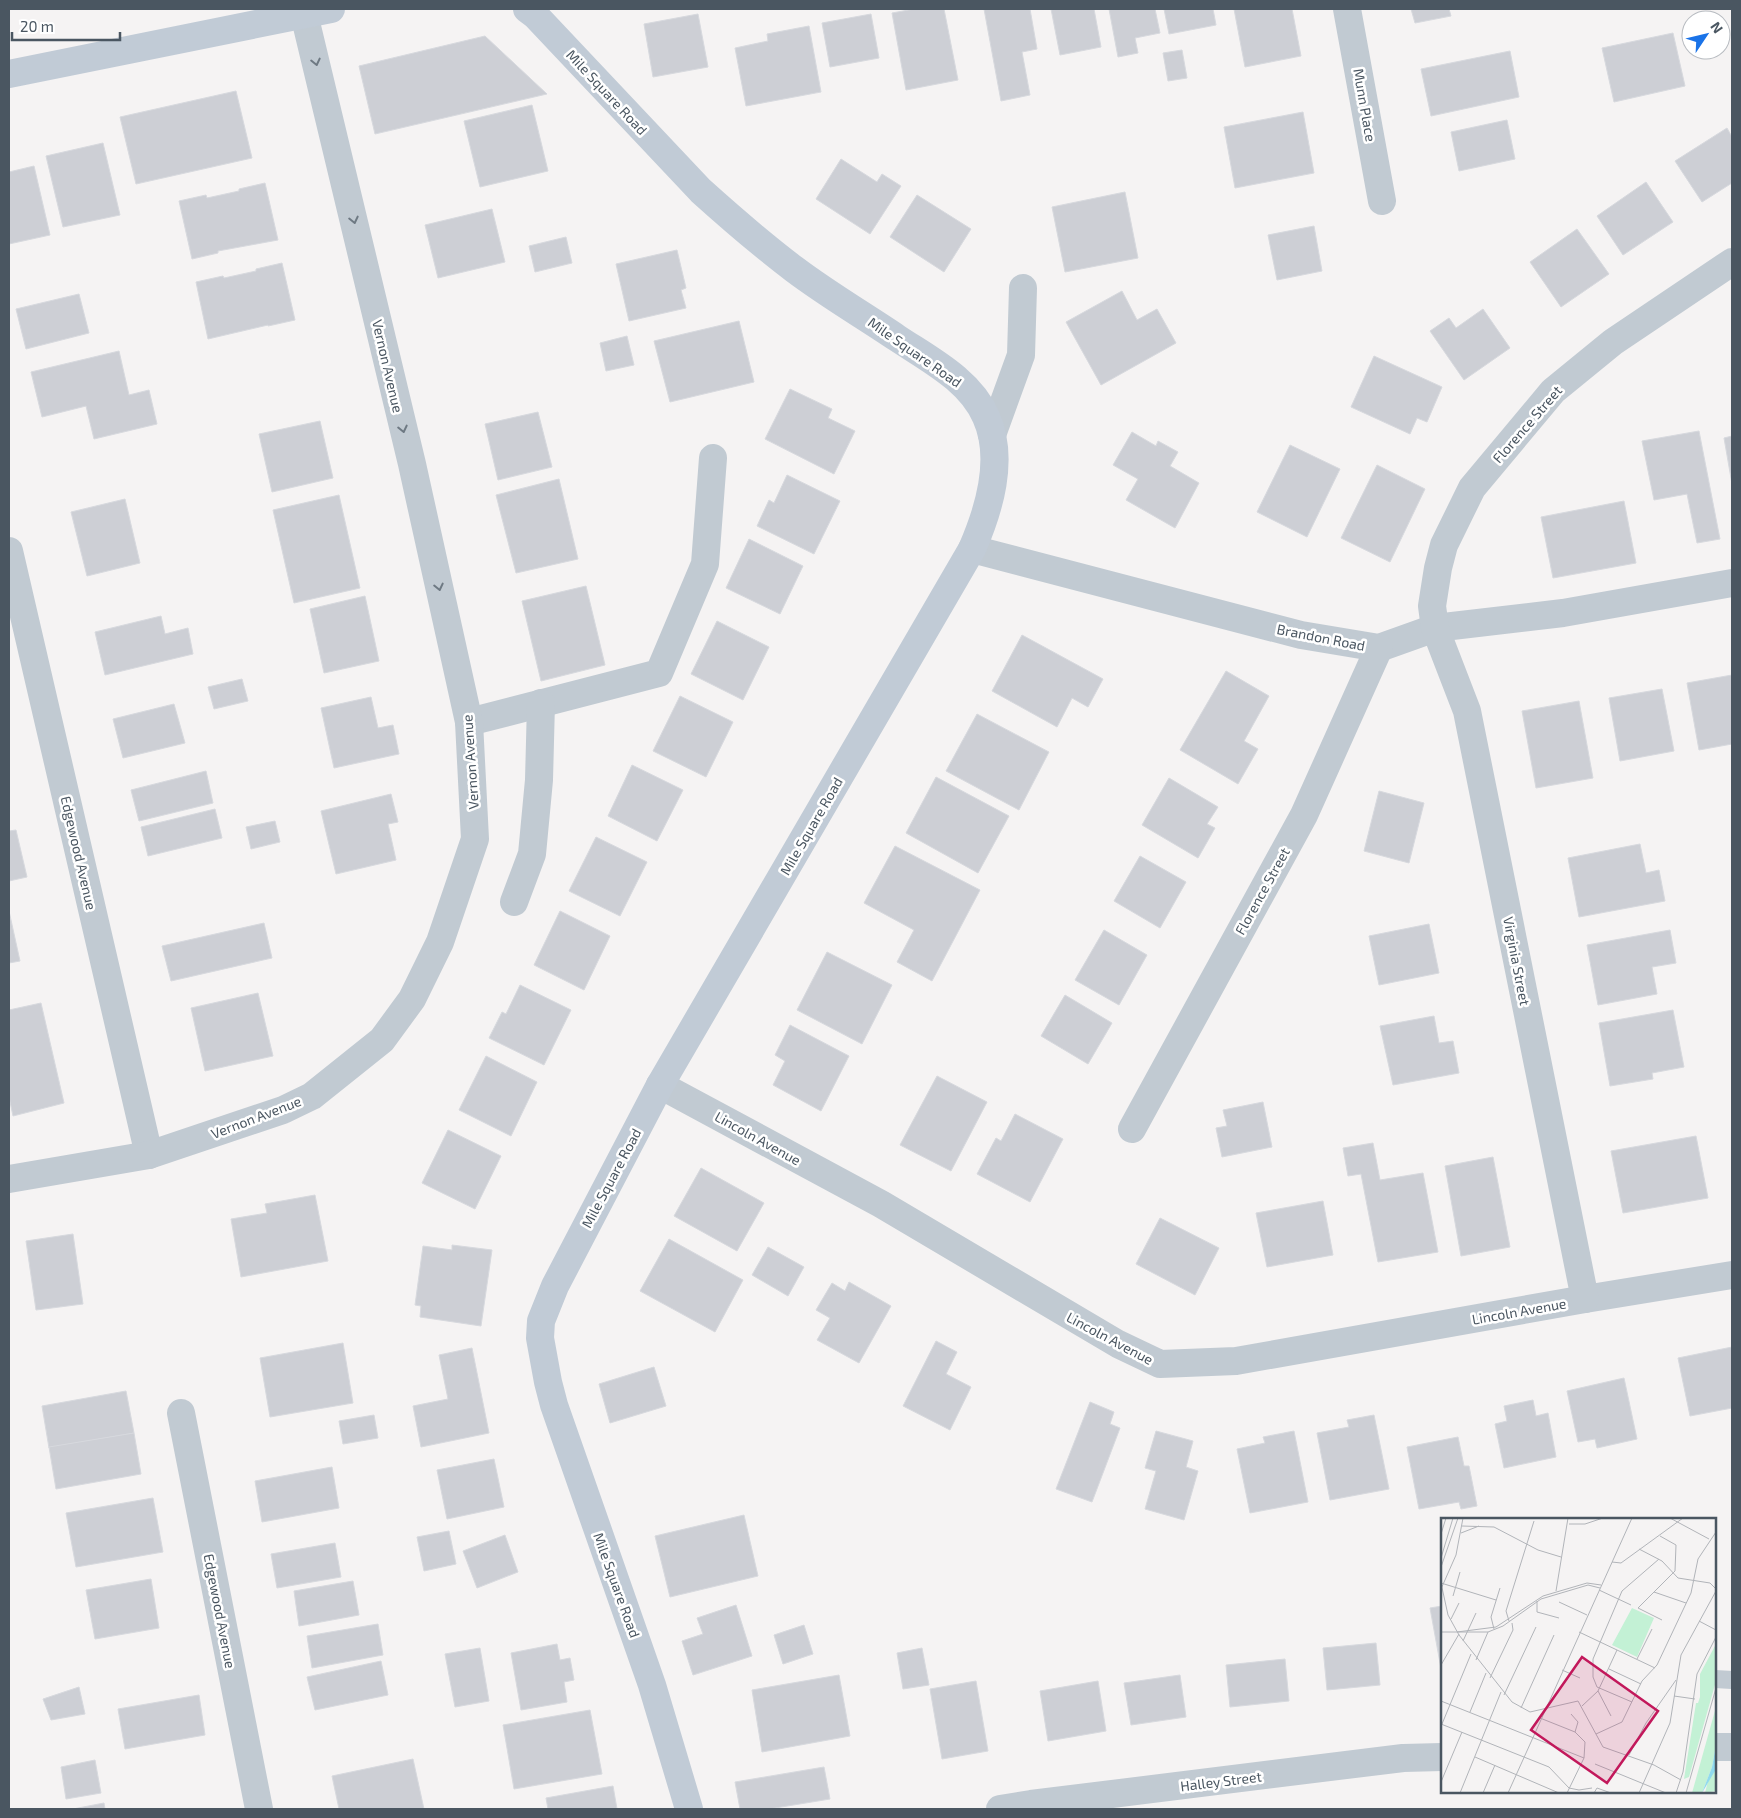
<svg xmlns="http://www.w3.org/2000/svg" width="1741" height="1818" font-family="'Exo 2',sans-serif">
<style>
.building{fill:#cdcfd5;stroke:#d7d9de}
.lines{fill:none;stroke-linecap:round;stroke-linejoin:round}
.lane{stroke:#c1cad2;stroke-width:18}
.street{stroke:#c1cad2;stroke-width:28}
.secondary{stroke:#c1cbd6;stroke-width:28}
.oneway{stroke:#6e7983}
.labels{text-anchor:middle;dominant-baseline:central;stroke-width:5;stroke-linejoin:round;paint-order:stroke}
.street-label{font-size:14px;fill:#4a5661;stroke:#fff}
.inset-road{fill:none;stroke:#b1b4b9;stroke-width:1}
.view{fill:#c2185b;fill-opacity:0.15;stroke:#c2185b;stroke-width:2.5}
.inset-edge{fill:none;stroke:#4a5661;stroke-width:2.5}
</style>
<rect width="100%" height="100%" fill="#f5f3f3"/>
<g class="building">
<polygon points="914,9 944,9 958,80 906,90 892,13"/>
<polygon points="984,9 1030,9 1037,49 1022,52 1030,95 1001,101"/>
<polygon points="1051,9 1094,9 1101,47 1060,55"/>
<polygon points="1109,9 1155,9 1160,33 1135,38 1138,53 1118,57"/>
<polygon points="1164,9 1213,9 1216,25 1169,34"/>
<polygon points="1234,9 1292,9 1301,56 1245,67"/>
<polygon points="1411,9 1449,9 1451,16 1415,23"/>
<polygon points="698,14 708,67 653,77 644,24"/>
<polygon points="871,14 879,58 830,67 822,23"/>
<polygon points="809,26 821,92 746,106 735,48 768,41 767,34"/>
<polygon points="1673,33 1685,86 1614,102 1602,48"/>
<polygon points="485,36 547,94 375,134 359,66"/>
<polygon points="1182,50 1187,78 1168,81 1163,53"/>
<polygon points="1510,51 1519,97 1431,116 1421,69"/>
<polygon points="236,91 252,158 136,184 120,117"/>
<polygon points="532,105 548,171 480,187 464,121"/>
<polygon points="1303,112 1314,173 1235,188 1224,127"/>
<polygon points="1507,120 1515,159 1459,171 1451,132"/>
<polygon points="1727,128 1732,137 1732,183 1702,202 1675,161"/>
<polygon points="103,143 120,215 63,227 46,156"/>
<polygon points="841,159 877,182 882,174 901,186 870,234 816,199"/>
<polygon points="34,166 50,235 9,244 9,172"/>
<polygon points="1646,182 1673,222 1623,255 1597,216"/>
<polygon points="265,183 278,240 218,251 218,253 192,259 179,201 206,195 207,198 239,191 239,189"/>
<polygon points="1125,192 1138,258 1065,272 1052,207"/>
<polygon points="917,195 971,229 944,272 890,237"/>
<polygon points="492,209 505,262 438,278 425,225"/>
<polygon points="1314,226 1322,271 1277,280 1268,235"/>
<polygon points="1577,229 1609,274 1561,307 1530,262"/>
<polygon points="566,237 572,263 535,272 529,246"/>
<polygon points="677,250 686,288 681,290 686,308 629,321 616,264"/>
<polygon points="282,263 295,320 268,326 268,325 208,339 196,282 223,276 224,278 256,271 256,269"/>
<polygon points="1122,291 1137,320 1157,309 1176,343 1101,385 1066,322"/>
<polygon points="79,294 89,333 26,349 16,309"/>
<polygon points="1483,309 1510,348 1464,380 1430,331 1449,318 1456,328"/>
<polygon points="739,321 754,382 670,402 654,341"/>
<polygon points="627,336 634,365 606,371 600,343"/>
<polygon points="119,351 129,395 149,390 157,424 94,439 86,406 42,417 31,372"/>
<polygon points="1374,356 1442,387 1427,422 1417,418 1410,434 1351,407"/>
<polygon points="790,389 832,409 828,418 855,431 834,474 765,439"/>
<polygon points="538,412 552,467 498,480 485,424"/>
<polygon points="320,421 333,478 272,492 259,434"/>
<polygon points="1699,431 1720,539 1697,543 1687,494 1654,500 1642,441"/>
<polygon points="1132,432 1156,446 1158,441 1178,452 1170,466 1199,483 1175,528 1126,500 1138,479 1113,465"/>
<polygon points="1732,436 1732,484 1724,438"/>
<polygon points="1290,445 1340,469 1307,537 1257,512"/>
<polygon points="1377,465 1425,489 1390,562 1341,538"/>
<polygon points="787,475 840,501 814,554 757,526 769,500 774,503"/>
<polygon points="559,479 578,559 516,573 496,495"/>
<polygon points="339,495 360,588 294,603 273,510"/>
<polygon points="125,499 140,563 87,576 71,512"/>
<polygon points="1624,501 1636,563 1553,578 1541,517"/>
<polygon points="749,539 803,566 780,614 726,588"/>
<polygon points="586,586 605,665 541,681 522,601"/>
<polygon points="365,596 379,661 324,673 310,609"/>
<polygon points="161,616 165,634 188,628 193,654 105,675 95,632"/>
<polygon points="717,621 769,647 743,700 691,674"/>
<polygon points="1022,635 1103,679 1088,707 1072,698 1057,727 992,691"/>
<polygon points="1226,671 1269,696 1244,741 1258,749 1238,784 1180,750"/>
<polygon points="1732,675 1732,744 1699,750 1687,683"/>
<polygon points="242,679 248,701 214,709 208,687"/>
<polygon points="1662,689 1674,751 1620,761 1609,698"/>
<polygon points="680,696 733,722 706,777 653,751"/>
<polygon points="371,697 378,728 393,725 399,754 334,768 321,708"/>
<polygon points="1579,701 1593,778 1536,788 1522,711"/>
<polygon points="174,704 185,743 123,758 113,719"/>
<polygon points="977,714 1049,752 1019,810 946,771"/>
<polygon points="632,765 683,790 657,841 608,816"/>
<polygon points="206,771 213,803 139,821 131,790"/>
<polygon points="936,777 1009,816 978,873 906,833"/>
<polygon points="1169,778 1218,807 1207,824 1215,828 1198,858 1142,825"/>
<polygon points="1379,791 1424,803 1409,863 1364,851"/>
<polygon points="391,794 398,822 388,824 396,860 336,874 321,811"/>
<polygon points="215,809 222,838 148,856 141,827"/>
<polygon points="275,821 280,842 251,849 246,827"/>
<polygon points="16,830 27,877 9,881 9,831"/>
<polygon points="596,837 647,862 620,916 569,891"/>
<polygon points="1640,844 1646,873 1659,870 1665,901 1579,917 1568,858"/>
<polygon points="895,846 980,890 932,981 897,962 914,930 864,903"/>
<polygon points="1140,856 1186,882 1160,928 1114,901"/>
<polygon points="9,911 20,961 9,963"/>
<polygon points="560,911 610,936 584,990 534,965"/>
<polygon points="264,923 272,958 171,981 162,946"/>
<polygon points="1429,924 1439,973 1379,985 1369,936"/>
<polygon points="1104,930 1147,955 1119,1005 1075,980"/>
<polygon points="1670,930 1676,963 1652,967 1657,994 1598,1005 1587,945"/>
<polygon points="827,952 892,985 862,1044 797,1010"/>
<polygon points="520,985 571,1010 544,1065 489,1038 502,1012 506,1014"/>
<polygon points="258,993 273,1056 205,1071 191,1008"/>
<polygon points="1065,995 1112,1023 1088,1064 1041,1036"/>
<polygon points="41,1003 64,1103 13,1116 9,1097 9,1010"/>
<polygon points="1673,1010 1684,1067 1652,1073 1653,1079 1610,1086 1599,1023"/>
<polygon points="1434,1016 1439,1043 1453,1041 1459,1073 1393,1085 1380,1026"/>
<polygon points="790,1025 849,1056 821,1111 773,1085 785,1061 775,1055"/>
<polygon points="486,1056 537,1082 511,1136 459,1110"/>
<polygon points="937,1076 987,1102 951,1171 900,1145"/>
<polygon points="1263,1102 1272,1147 1222,1157 1216,1128 1227,1126 1223,1110"/>
<polygon points="1015,1114 1063,1139 1030,1202 977,1174 996,1138 1001,1141"/>
<polygon points="448,1130 501,1156 475,1209 422,1183"/>
<polygon points="1696,1136 1708,1198 1623,1213 1611,1151"/>
<polygon points="1373,1143 1380,1180 1423,1173 1438,1252 1378,1262 1361,1174 1348,1176 1343,1148"/>
<polygon points="1493,1157 1510,1247 1461,1256 1445,1166"/>
<polygon points="701,1168 764,1203 737,1251 674,1216"/>
<polygon points="315,1195 328,1261 241,1277 231,1219 267,1213 265,1204"/>
<polygon points="1323,1201 1333,1255 1267,1267 1256,1213"/>
<polygon points="1160,1218 1219,1248 1195,1295 1136,1264"/>
<polygon points="73,1234 83,1304 36,1310 26,1241"/>
<polygon points="669,1239 743,1280 715,1332 640,1291"/>
<polygon points="452,1245 492,1250 481,1326 420,1317 421,1306 415,1305 423,1246 452,1250"/>
<polygon points="768,1247 804,1267 788,1296 752,1275"/>
<polygon points="849,1282 891,1306 859,1363 817,1340 830,1318 816,1310 832,1283 845,1291"/>
<polygon points="936,1341 957,1352 946,1374 971,1387 950,1430 903,1406"/>
<polygon points="343,1343 353,1403 270,1417 260,1358"/>
<polygon points="1732,1347 1732,1408 1690,1416 1678,1358"/>
<polygon points="472,1348 489,1433 421,1447 413,1406 448,1399 439,1355"/>
<polygon points="654,1367 666,1406 610,1423 599,1384"/>
<polygon points="1624,1378 1637,1439 1597,1448 1595,1439 1578,1442 1567,1391"/>
<polygon points="126,1391 134,1433 49,1448 42,1406"/>
<polygon points="1533,1400 1536,1416 1548,1413 1556,1457 1504,1468 1495,1424 1507,1421 1504,1406"/>
<polygon points="1090,1402 1114,1412 1110,1424 1120,1428 1092,1502 1056,1489"/>
<polygon points="374,1415 378,1438 343,1444 339,1421"/>
<polygon points="1374,1415 1389,1489 1330,1500 1317,1433 1349,1427 1347,1420"/>
<polygon points="1156,1431 1193,1441 1186,1467 1198,1471 1184,1520 1145,1509 1156,1471 1145,1468"/>
<polygon points="1294,1431 1308,1502 1250,1513 1237,1449 1265,1443 1263,1437"/>
<polygon points="134,1433 141,1474 56,1489 49,1447"/>
<polygon points="1458,1437 1464,1466 1469,1466 1477,1506 1461,1509 1459,1502 1419,1509 1407,1447"/>
<polygon points="494,1459 504,1507 447,1519 437,1470"/>
<polygon points="332,1467 339,1508 262,1522 255,1481"/>
<polygon points="153,1498 163,1552 76,1567 66,1513"/>
<polygon points="744,1515 758,1576 670,1597 655,1536"/>
<polygon points="449,1531 456,1564 424,1571 417,1537"/>
<polygon points="505,1535 518,1572 477,1588 463,1551"/>
<polygon points="335,1543 341,1577 277,1588 271,1554"/>
<polygon points="151,1579 159,1628 95,1639 86,1590"/>
<polygon points="353,1581 359,1615 299,1626 294,1591"/>
<polygon points="736,1605 752,1656 693,1675 682,1641 703,1634 697,1618"/>
<polygon points="1442,1606 1442,1674 1430,1608"/>
<polygon points="378,1624 383,1655 312,1668 307,1636"/>
<polygon points="804,1625 813,1654 783,1664 774,1635"/>
<polygon points="1376,1643 1380,1685 1327,1690 1323,1648"/>
<polygon points="557,1644 560,1660 570,1658 574,1680 564,1682 567,1702 521,1710 511,1653"/>
<polygon points="480,1648 489,1701 455,1707 445,1654"/>
<polygon points="922,1648 929,1685 903,1689 897,1653"/>
<polygon points="1285,1659 1289,1701 1230,1707 1226,1665"/>
<polygon points="381,1661 388,1695 315,1710 307,1677"/>
<polygon points="839,1675 850,1736 762,1752 752,1690"/>
<polygon points="1180,1675 1186,1717 1131,1725 1124,1683"/>
<polygon points="976,1681 988,1751 942,1759 930,1689"/>
<polygon points="1098,1681 1106,1731 1048,1741 1040,1691"/>
<polygon points="79,1687 85,1714 51,1720 43,1699"/>
<polygon points="199,1695 205,1735 125,1749 118,1709"/>
<polygon points="590,1710 602,1774 514,1789 503,1725"/>
<polygon points="413,1759 424,1809 339,1809 332,1776"/>
<polygon points="95,1760 101,1793 66,1799 61,1767"/>
<polygon points="824,1767 830,1799 769,1809 740,1809 735,1782"/>
<polygon points="613,1786 617,1809 548,1809 546,1798"/>
<polygon points="104,1803 105,1809 73,1809"/>
</g>
<g class="lines">
<polyline class="lane" points="1715,1679 1732,1680"/>
<g class="street">
<polyline points="1347,9 1382,201"/>
<polyline points="992,435 1021,355 1023,288"/>
<polyline points="972,549 1301,635 1379,648 1435,628 1563,613 1732,583"/>
<polyline points="9,551 149,1155"/>
<polyline points="469,722 659,673 705,564 713,458"/>
<polyline points="514,902 532,854 539,780 541,703"/>
<polyline points="660,1085 881,1204 1118,1344 1160,1364 1236,1361 1585,1299 1732,1275"/>
<polyline points="1132,1129 1304,815 1379,648"/>
<polyline points="9,1179 149,1155 283,1110 312,1096 382,1040 412,999 440,942 475,839 469,722 412,464 304,14"/>
<polyline points="1585,1299 1467,711 1435,628 1432,606 1438,568 1444,545 1472,488 1553,391 1613,342 1732,262"/>
<polyline points="181,1413 259,1809"/>
<polyline points="1715,1747 1732,1747"/>
<polyline points="1000,1809 1031,1804 1403,1758 1442,1757"/>
</g>
<g class="secondary">
<path d="M527,9L535,15L701,191C731,218 761,244 794,269C827,294 863,315 897,338C930,360 970,380 986,417C1005,459 989,510 972,549L660,1085L555,1286L541,1321L540,1338L548,1382L554,1405L652,1685L689,1809"/>
<polyline points="9,74 331,9"/>
</g>
</g>
<defs><path id="oneway-chevron" d="M-2-3.5L2.5 0L-2 3.5" fill="none" stroke-width="1.6" stroke-linecap="round" stroke-linejoin="round" transform="scale(1.25)"/></defs>
<g class="oneway">
<use href="#oneway-chevron" transform="translate(316 62) rotate(77)"/>
<use href="#oneway-chevron" transform="translate(354 220) rotate(77)"/>
<use href="#oneway-chevron" transform="translate(403 429) rotate(77)"/>
<use href="#oneway-chevron" transform="translate(439 587) rotate(77)"/>
</g>
<g class="labels">
<g class="street-label">
<text transform="translate(607 92) rotate(47)">Mile Square Road</text>
<text transform="translate(1365 105) rotate(80)">Munn Place</text>
<text transform="translate(915 352) rotate(35)">Mile Square Road</text>
<text transform="translate(388 366) rotate(77)">Vernon Avenue</text>
<text transform="translate(1527 424) rotate(-49)">Florence Street</text>
<text transform="translate(1321 637) rotate(11)">Brandon Road</text>
<text transform="translate(470 762) rotate(-94)">Vernon Avenue</text>
<text transform="translate(811 826) rotate(-60)">Mile Square Road</text>
<text transform="translate(79 853) rotate(77)">Edgewood Avenue</text>
<text transform="translate(1262 891) rotate(-61)">Florence Street</text>
<text transform="translate(1517 961) rotate(79)">Virginia Street</text>
<text transform="translate(256 1117) rotate(-21)">Vernon Avenue</text>
<text transform="translate(758 1138) rotate(29)">Lincoln Avenue</text>
<text transform="translate(611 1178) rotate(-62)">Mile Square Road</text>
<text transform="translate(1519 1311) rotate(-10)">Lincoln Avenue</text>
<text transform="translate(1110 1338) rotate(28)">Lincoln Avenue</text>
<text transform="translate(617 1585) rotate(70)">Mile Square Road</text>
<text transform="translate(220 1611) rotate(79)">Edgewood Avenue</text>
<text transform="translate(1221 1781) rotate(-7)">Halley Street</text>
</g>
</g>
<g transform="translate(1441 1518)">
<rect width="275" height="275" fill="#f5f3f3"/>
<path d="M191,90L213,100L196,139L171,127ZM275,126V163L248,259L243,261L255,185H257L259,179V156ZM275,189V227L271,249L261,275H251ZM275,249V273L264,275L267,263Z" fill="#c3f1d5"/>
<path d="M275,227V251L261,275L271,249Z" fill="#90daee"/>
<path class="inset-road" d="M229,0L268,21M128,6H144L162,0M21,8L53,9L97,32L120,39M20,15L38,8M0,16L5,0M219,18L235,27L234,53L197,90L221,102M198,31L221,43L237,60L269,65L275,71M0,40L12,0M171,44L180,45L242,0M0,49L17,0M0,65L7,97L18,117L71,184L89,194L137,183L162,229L213,247L240,262M0,65L55,82M0,71L15,37L22,0M158,72L190,87M115,73L127,0M213,74L245,85M12,78L19,54M96,83V94L118,100M118,84L146,97M10,101L18,85M68,103L65,93L93,3M258,103L275,112M53,111L50,99L59,70M0,114H47L62,108L100,81L147,67L159,70M16,114L55,109L102,78L146,65L160,67M138,114L214,150M22,123L35,95M196,141L211,111M35,142L47,114M0,147L18,116M168,151L200,166M121,152L139,160M49,160L72,112L71,105M157,173L170,198M63,177L95,109M233,178L254,181M0,183L143,240M191,184L156,169L152,159V141L181,73L218,41M141,188L157,173L176,132M80,190L113,117M29,194L45,155M130,196L137,204L134,214M99,200L134,214L144,224L143,240L126,275M0,206L108,249L128,270L138,272L151,270M1,206L30,136M155,216L181,204L201,163L216,147L250,75L257,41L275,14M188,237L205,205L235,162M34,239L118,275M154,246L225,275M0,264L21,214M19,275L60,174M42,275L54,247M67,275L191,0M153,275L156,270L170,275M198,275L229,205L240,137L275,73M235,275L242,254L256,156L275,119M245,275L275,170"/>
<path class="view" d="M141,139L217,193L166,265L90,212Z"/>
<rect width="275" height="275" class="inset-edge"/>
</g>
<rect width="1741" height="1818" fill="none" stroke="#4a5661" stroke-width="20"/>
<g transform="translate(1706 35) rotate(55)"><circle r="24" fill="#ffffff" stroke="#b7bbc0"/>
<path d="M0-4L9 19L0 12L-9 19Z" fill="#1a73e8"/>
<text y="-8" font-size="14" font-weight="bold" text-anchor="middle" fill="#4a5661">N</text>
</g>
<path d="M12 32v8h108v-8" fill="none" stroke="#4a5661" stroke-width="2.5"/>
<text x="20" y="32" font-size="15" fill="#4a5661" stroke="#ffffff" stroke-width="4" paint-order="stroke">20 m</text>
</svg>
